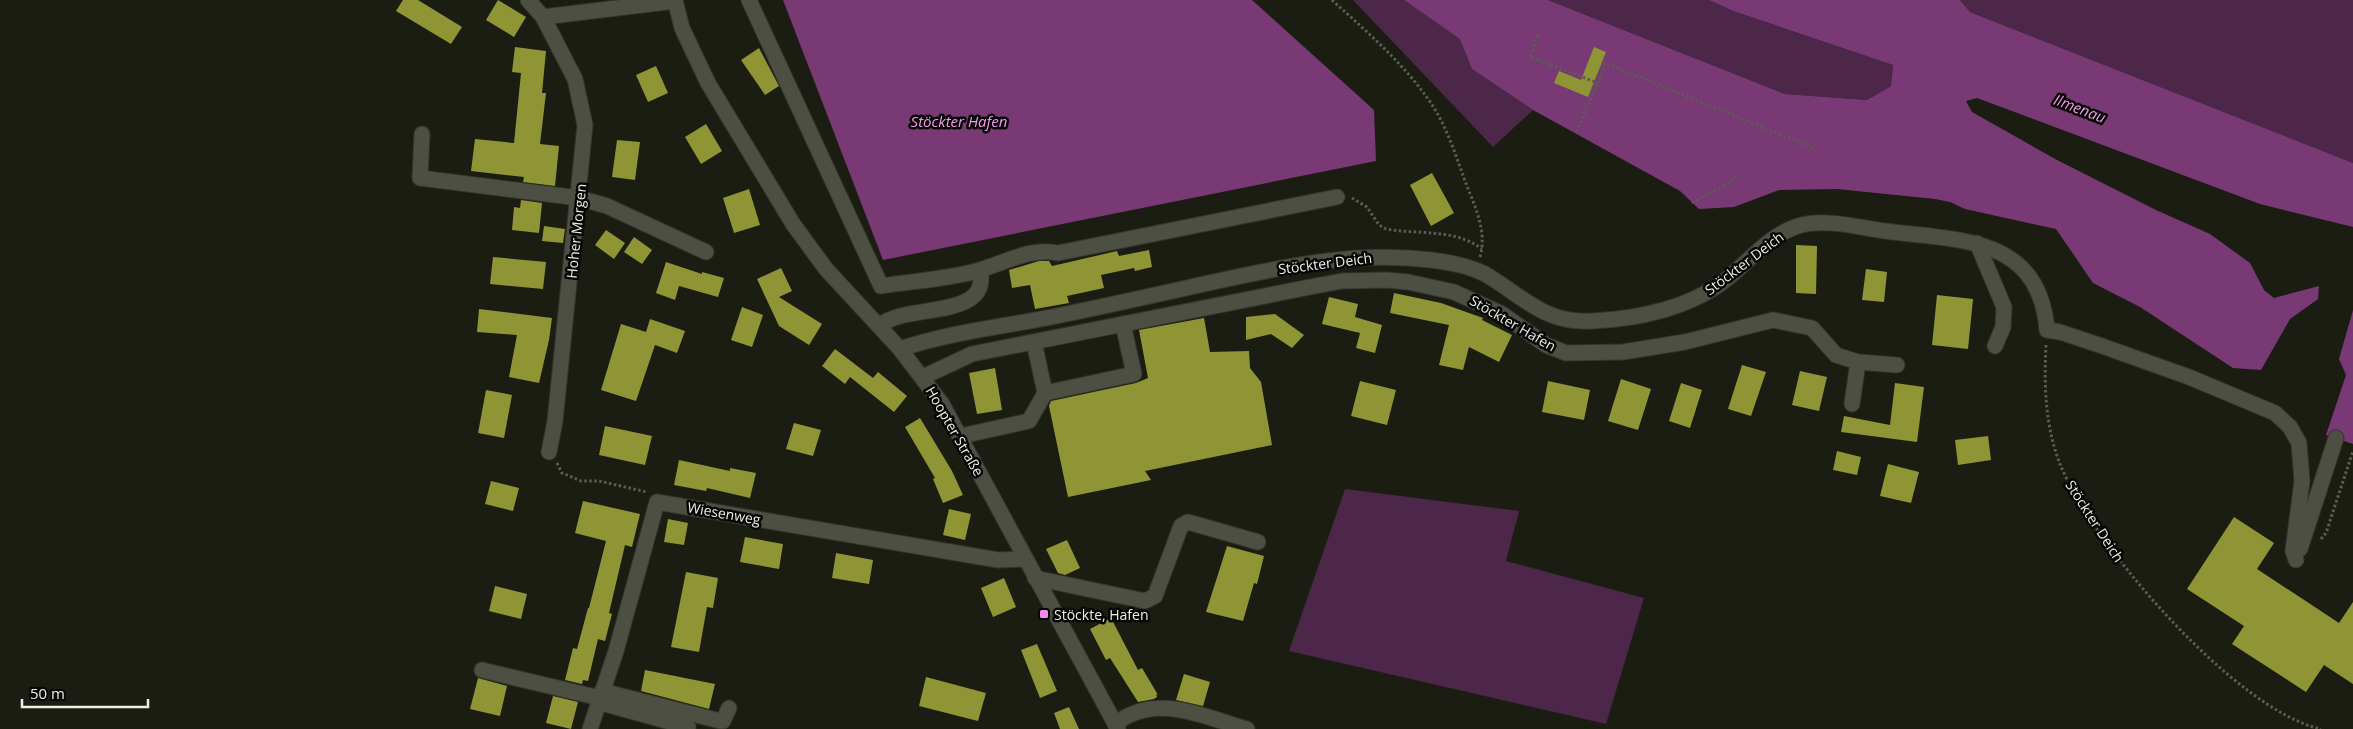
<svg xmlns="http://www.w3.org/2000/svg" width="2353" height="729" font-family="'Open Sans',sans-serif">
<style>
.green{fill:#4c274a}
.water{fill:#783975}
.building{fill:#8f9535}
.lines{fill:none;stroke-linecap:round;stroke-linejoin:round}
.minor-casing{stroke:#35352f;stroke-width:17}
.path{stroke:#5b5c52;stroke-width:3;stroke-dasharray:2.5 2.5;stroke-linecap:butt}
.minor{stroke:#4e4f43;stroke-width:15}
.poi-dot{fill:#f589ef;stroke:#060704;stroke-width:2}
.labels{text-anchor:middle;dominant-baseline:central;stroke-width:5;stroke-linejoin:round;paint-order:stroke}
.street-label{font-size:14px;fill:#edeee6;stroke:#060704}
.poi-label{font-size:14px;fill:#edeee6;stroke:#060704;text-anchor:start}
.water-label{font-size:15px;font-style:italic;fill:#f59bef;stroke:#060704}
</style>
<rect width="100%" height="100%" fill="#1c1d12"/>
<g class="green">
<polygon points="1353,0 1404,0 1461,39 1472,69 1533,110 1493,147"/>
<polygon points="1548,0 1709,0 1733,11 1893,65 1891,86 1867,100 1785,94"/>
<polygon points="1960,0 2353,0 2353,163 1970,12"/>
<polygon points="1345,489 1519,511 1506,561 1644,598 1606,724 1289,651"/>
</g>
<g class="water">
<polygon points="783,0 1252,0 1374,110 1376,161 883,260"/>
<polygon points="1404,0 1548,0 1785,94 1867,100 1891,86 1893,65 1733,11 1709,0 1960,0 1970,12 2353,163 2353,227 2260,204 1977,98 1966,101 1972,112 2057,160 2156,210 2210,234 2250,263 2264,290 2274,298 2319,286 2318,299 2290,319 2261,370 2233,368 2140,307 2093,283 2056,229 1965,209 1950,202 1935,199 1837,189 1779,190 1734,207 1699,209 1680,191 1533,110 1472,69 1460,39"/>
<polygon points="2353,310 2353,444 2326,435 2346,375 2339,359"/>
</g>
<g class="building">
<polygon points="403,0 418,0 462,27 451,44 396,11"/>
<polygon points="498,0 526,17 514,37 486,20"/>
<polygon points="515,47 546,51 542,93 546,93 540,144 559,146 555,186 523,182 524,177 471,171 475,139 514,143 521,73 512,72"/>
<polygon points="1594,47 1606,52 1588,97 1554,83 1559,71 1581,80"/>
<polygon points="759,48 779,86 765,95 741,60"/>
<polygon points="656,66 668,93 648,102 636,75"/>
<polygon points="706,124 722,151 701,164 685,137"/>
<polygon points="617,140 640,142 635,180 612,177"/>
<polygon points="1432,173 1454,213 1431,226 1410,185"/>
<polygon points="749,189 760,225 734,233 723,198"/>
<polygon points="521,200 542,203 539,233 512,230 514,207 520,208"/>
<polygon points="544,226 565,229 563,243 542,241"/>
<polygon points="606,230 625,243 614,259 595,245"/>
<polygon points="634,237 652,250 642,264 624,252"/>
<polygon points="1796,245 1817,246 1816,294 1796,293"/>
<polygon points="1149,250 1152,267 1135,271 1134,268 1101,275 1104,288 1067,296 1069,303 1035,309 1030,285 1012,288 1009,270 1039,261 1049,261 1052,266 1117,251 1119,256"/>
<polygon points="493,257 546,262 543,289 490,284"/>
<polygon points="666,262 702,274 702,272 724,278 718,297 679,286 675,300 656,293"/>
<polygon points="781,268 792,291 779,297 822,324 809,345 779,326 757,279"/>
<polygon points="1866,269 1887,272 1884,302 1862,300"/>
<polygon points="1394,293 1441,303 1483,318 1482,320 1512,335 1499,362 1469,347 1463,370 1439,365 1449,325 1390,313"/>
<polygon points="1937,295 1973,299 1968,349 1932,345"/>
<polygon points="1329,297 1358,304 1355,317 1382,325 1375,353 1356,348 1360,333 1322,324"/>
<polygon points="742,307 763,315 752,347 731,340"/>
<polygon points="479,309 552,318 549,340 539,383 509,377 517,335 477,332"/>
<polygon points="1275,314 1304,335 1292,348 1271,334 1246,340 1246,317"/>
<polygon points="1204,318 1210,352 1249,351 1250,368 1261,382 1272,445 1145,471 1151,480 1068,497 1049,406 1051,401 1136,383 1148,378 1139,330"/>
<polygon points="650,319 685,331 677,353 655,345 636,401 601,390 621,324 646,332"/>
<polygon points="835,349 873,378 878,372 907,396 894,412 850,377 845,384 822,366"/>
<polygon points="1742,365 1766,372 1751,416 1728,409"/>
<polygon points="995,368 1002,410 977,414 969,373"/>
<polygon points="1800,371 1827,377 1819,411 1792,405"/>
<polygon points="1621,379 1651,389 1638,430 1608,421"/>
<polygon points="1360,381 1396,390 1387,425 1351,416"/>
<polygon points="1548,381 1590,390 1584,420 1542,412"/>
<polygon points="1681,383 1702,390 1690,428 1669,421"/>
<polygon points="1895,383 1924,387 1917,442 1841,432 1844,416 1890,425"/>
<polygon points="486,390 512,395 504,438 478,433"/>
<polygon points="920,418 952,471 963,495 943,503 933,479 935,478 905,427"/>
<polygon points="794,423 821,430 813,456 786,449"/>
<polygon points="605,426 652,436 645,465 599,455"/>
<polygon points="1988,436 1991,460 1958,465 1955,440"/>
<polygon points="1837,451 1861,457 1857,475 1833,470"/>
<polygon points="679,460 730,471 730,468 756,473 750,498 707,488 706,491 674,485"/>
<polygon points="1888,464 1919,472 1911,503 1880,496"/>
<polygon points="491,481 519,488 513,511 485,504"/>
<polygon points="583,501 640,514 632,547 625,545 609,613 612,614 605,641 598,639 588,681 583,680 582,684 565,680 573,648 577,649 588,608 589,608 606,541 575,533"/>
<polygon points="949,509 971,514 965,540 943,535"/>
<polygon points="2234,517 2274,543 2257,569 2339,623 2353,602 2353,684 2324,665 2306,692 2232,644 2244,626 2187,589"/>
<polygon points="668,519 688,523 684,545 664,542"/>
<polygon points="745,537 783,544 779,569 740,562"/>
<polygon points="1067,540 1080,568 1065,575 1058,573 1046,549"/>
<polygon points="1227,546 1264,556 1257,584 1254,583 1243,621 1206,612"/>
<polygon points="836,553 873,560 869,584 832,578"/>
<polygon points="686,572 718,578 713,608 707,607 699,652 671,647"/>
<polygon points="1004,578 1016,607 993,617 981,588"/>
<polygon points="495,586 527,594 521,619 489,611"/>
<polygon points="1111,618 1138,670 1142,668 1158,695 1156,694 1157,697 1154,699 1138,702 1110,658 1106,660 1090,629"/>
<polygon points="1037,644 1057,691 1040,698 1021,650"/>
<polygon points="645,670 715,684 709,709 641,691"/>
<polygon points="1184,674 1210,682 1203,706 1176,700"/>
<polygon points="926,677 986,693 978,721 919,706"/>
<polygon points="478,678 507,686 500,716 470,709"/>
<polygon points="553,696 578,702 571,729 546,723"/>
<polygon points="1069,707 1079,729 1060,729 1054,713"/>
</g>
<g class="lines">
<defs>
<g id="minor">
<polyline points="528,0 543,17 575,79 585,125 555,421 549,452"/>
<polyline points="675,0 682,28 708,83 793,224 826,269 900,349 942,404 1118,729"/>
<path d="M749,0L881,286C913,281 950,279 980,270C1006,262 1032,247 1058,253L1337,197"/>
<polyline points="543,17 675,1"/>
<polyline points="422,134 420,178 579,198 607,206 706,252"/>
<polyline points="1977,243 2004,307 2003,327 1995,346"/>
<path d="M879,326C906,302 991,321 980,270"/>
<polyline points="1034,342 1045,393 1134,374 1123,324"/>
<path d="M900,349C954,331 1011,326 1066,314C1115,304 1164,293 1213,282C1286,266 1356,251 1431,260C1449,262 1469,266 1485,274C1523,296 1544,324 1592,321C1638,319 1691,308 1728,278C1750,260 1770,235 1798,226C1824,218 1857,227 1885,231C1957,241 2039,234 2047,330L2060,332L2102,346L2189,377L2275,413L2290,427L2299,443L2302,481L2293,551L2296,560"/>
<polyline points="923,377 972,354 1315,286 1342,281 1386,280 1408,282 1454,292 1502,314 1546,345 1566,353 1623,352 1685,342 1773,320 1812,328 1836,355 1858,362 1897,365"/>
<polyline points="1852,404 1858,362"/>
<polyline points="961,436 1029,421 1045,393"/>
<polyline points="2300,549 2336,438"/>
<polyline points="1035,578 1145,601 1155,596 1181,526 1188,522 1258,542"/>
<polyline points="482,670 600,698"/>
<polyline points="602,691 720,721 723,721 729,708"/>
<polyline points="598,702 688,727"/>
<path d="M1115,724C1120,721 1126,716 1132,714C1168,698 1211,719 1247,729"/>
<polyline points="590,729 616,651 657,502 998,560 1025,559"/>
</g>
</defs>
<use href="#minor" class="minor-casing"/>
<g class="path">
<path d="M1332,0C1366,31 1402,62 1428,99C1447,125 1456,157 1467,186C1476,209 1487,232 1480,257"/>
<polyline points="1538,35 1530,57 1598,83 1605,63 1814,148"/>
<polyline points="1576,132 1598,83"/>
<path d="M1352,198L1367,207L1379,225L1386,229C1419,235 1454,228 1482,249"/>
<polyline points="1692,203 1737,178"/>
<path d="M2046,345C2044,385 2045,426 2060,464C2092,544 2236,711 2321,729"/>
<polyline points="557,463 562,473 581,481 599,481 647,492"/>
<polyline points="2321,539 2326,533 2353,451"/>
</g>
<use href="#minor" class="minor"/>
</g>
<rect class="poi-dot" x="1039" y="609" width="10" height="10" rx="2.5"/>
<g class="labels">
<g class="street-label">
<text transform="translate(576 231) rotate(-84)">Hoher Morgen</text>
<text transform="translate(1325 263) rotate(-7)">Stöckter Deich</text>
<text transform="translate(1744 263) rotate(-37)">Stöckter Deich</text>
<text transform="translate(1513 323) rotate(30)">Stöckter Hafen</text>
<text transform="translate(955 431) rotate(60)">Hoopter Straße</text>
<text transform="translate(724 513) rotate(10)">Wiesenweg</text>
<text transform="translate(2095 521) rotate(57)">Stöckter Deich</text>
</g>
<g class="poi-label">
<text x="1054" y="614">Stöckte, Hafen</text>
</g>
<g class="water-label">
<text transform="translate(2080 108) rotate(21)">Ilmenau</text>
<text x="959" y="121">Stöckter Hafen</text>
</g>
</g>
<path d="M22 699v8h126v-8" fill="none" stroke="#edeee6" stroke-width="2.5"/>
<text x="30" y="699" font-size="15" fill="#edeee6" stroke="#060704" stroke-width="4" paint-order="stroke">50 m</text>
</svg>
